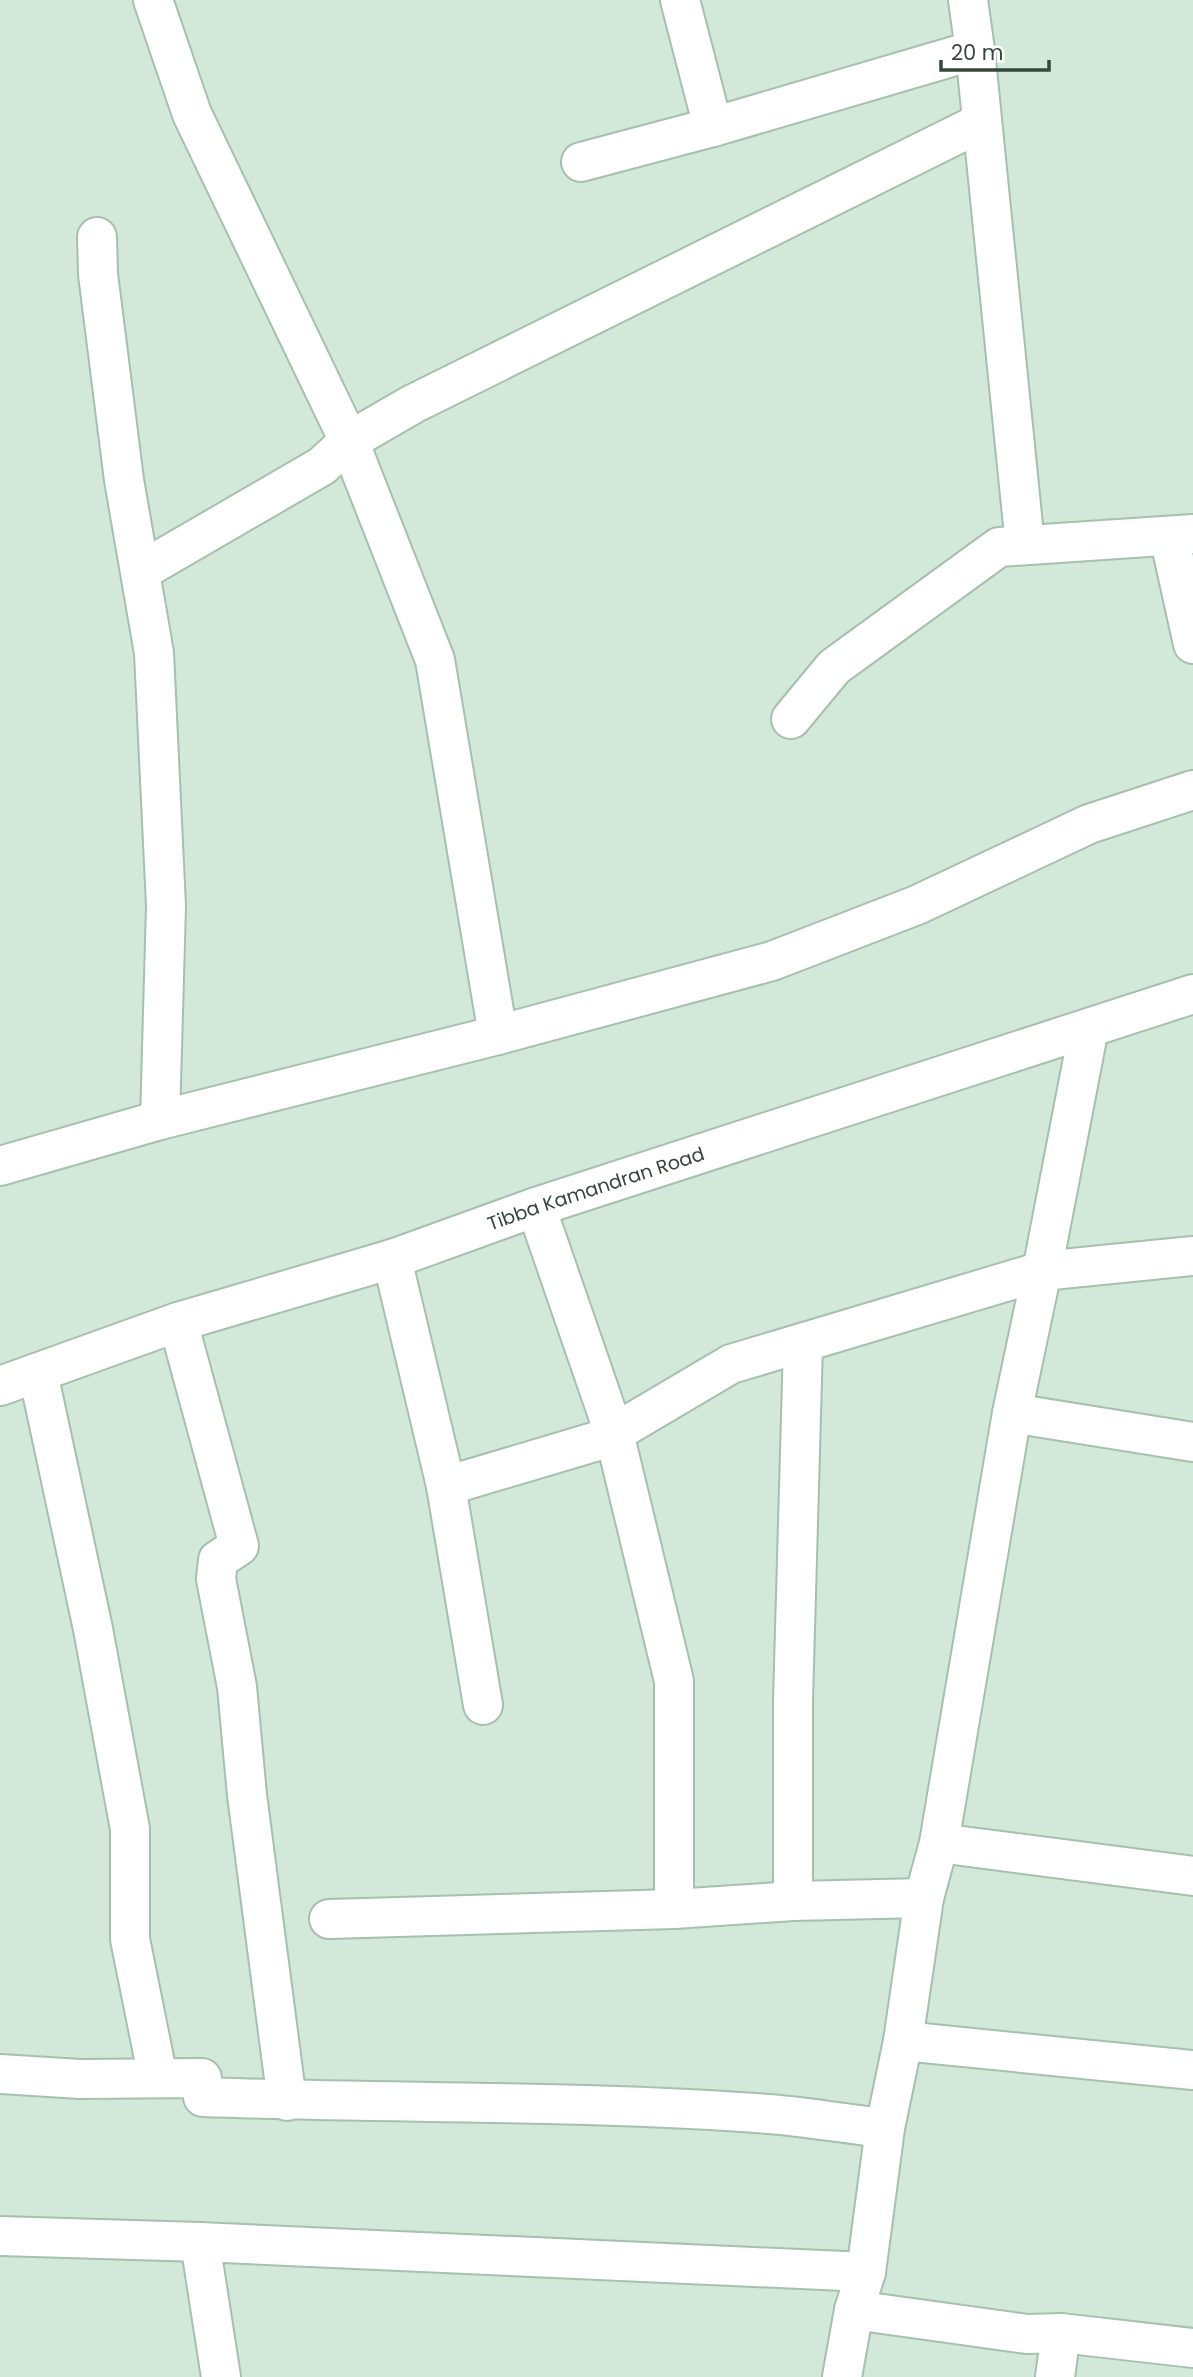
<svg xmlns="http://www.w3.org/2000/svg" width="1193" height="2377" font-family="Poppins,sans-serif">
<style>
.residential{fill:#d2e8d9}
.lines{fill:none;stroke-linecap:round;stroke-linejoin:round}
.street-casing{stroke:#a7c0ae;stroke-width:42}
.street{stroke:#fff;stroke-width:38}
.labels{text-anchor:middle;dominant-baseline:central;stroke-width:5;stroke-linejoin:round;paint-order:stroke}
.street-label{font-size:19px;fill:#344738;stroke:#fff}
</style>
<rect width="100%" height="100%" fill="#e5f4e9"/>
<rect class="residential" x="0" y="0" width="1193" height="2377"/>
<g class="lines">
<defs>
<g id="street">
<polyline points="153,0 192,114 349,441 435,660 498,1035"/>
<polyline points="680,0 713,127"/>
<polyline points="968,0 975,50 1025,545"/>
<polyline points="581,162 713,127 975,50"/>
<polyline points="97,237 98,274 124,480 154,653 166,906 160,1120"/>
<polyline points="1169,536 1193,644"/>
<polyline points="141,571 322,466 349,441 413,404 982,122"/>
<polyline points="791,719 834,667 999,547 1193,534"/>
<polyline points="0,1166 160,1120 498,1035 772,961 917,905 1089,824 1193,790"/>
<polyline points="536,1207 614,1433 674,1681 674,1909"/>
<polyline points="392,1259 446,1486 483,1705"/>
<polyline points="178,1322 239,1546 218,1560 216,1579 237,1687 247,1795 287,2101"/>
<polyline points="38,1373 93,1629 130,1829 130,1939 158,2078"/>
<path id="s1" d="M0,1386L178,1322L392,1259L536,1207L1193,994"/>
<polyline points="1012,1413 1193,1442"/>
<polyline points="446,1486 604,1439 731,1364 1042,1271 1193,1256"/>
<polyline points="939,1843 1193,1876"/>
<polyline points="793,1901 793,1701 803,1344"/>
<polyline points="329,1919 674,1909 793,1901 924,1898"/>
<polyline points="903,2041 1193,2070"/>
<path d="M0,2074L80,2079L202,2078L203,2097C392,2104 581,2100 769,2114C808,2117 846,2124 885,2128"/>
<polyline points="0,2236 200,2242 866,2272"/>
<polyline points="200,2242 221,2377"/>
<polyline points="854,2310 1027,2334 1061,2333 1193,2348"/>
<polyline points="842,2377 854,2310 866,2272 885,2128 903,2041 924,1898 939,1843 1012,1413 1042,1271 1089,1028"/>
<polyline points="1055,2377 1061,2333"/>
</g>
</defs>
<use href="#street" class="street-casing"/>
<use href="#street" class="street"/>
</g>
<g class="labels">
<g class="street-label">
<text stroke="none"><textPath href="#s1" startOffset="628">Tibba Kamandran Road</textPath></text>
</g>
</g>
<path d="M941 60v10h108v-10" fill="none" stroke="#344738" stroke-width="3.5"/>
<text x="951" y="60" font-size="21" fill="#344738" stroke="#ffffff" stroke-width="5" paint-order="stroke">20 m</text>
</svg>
